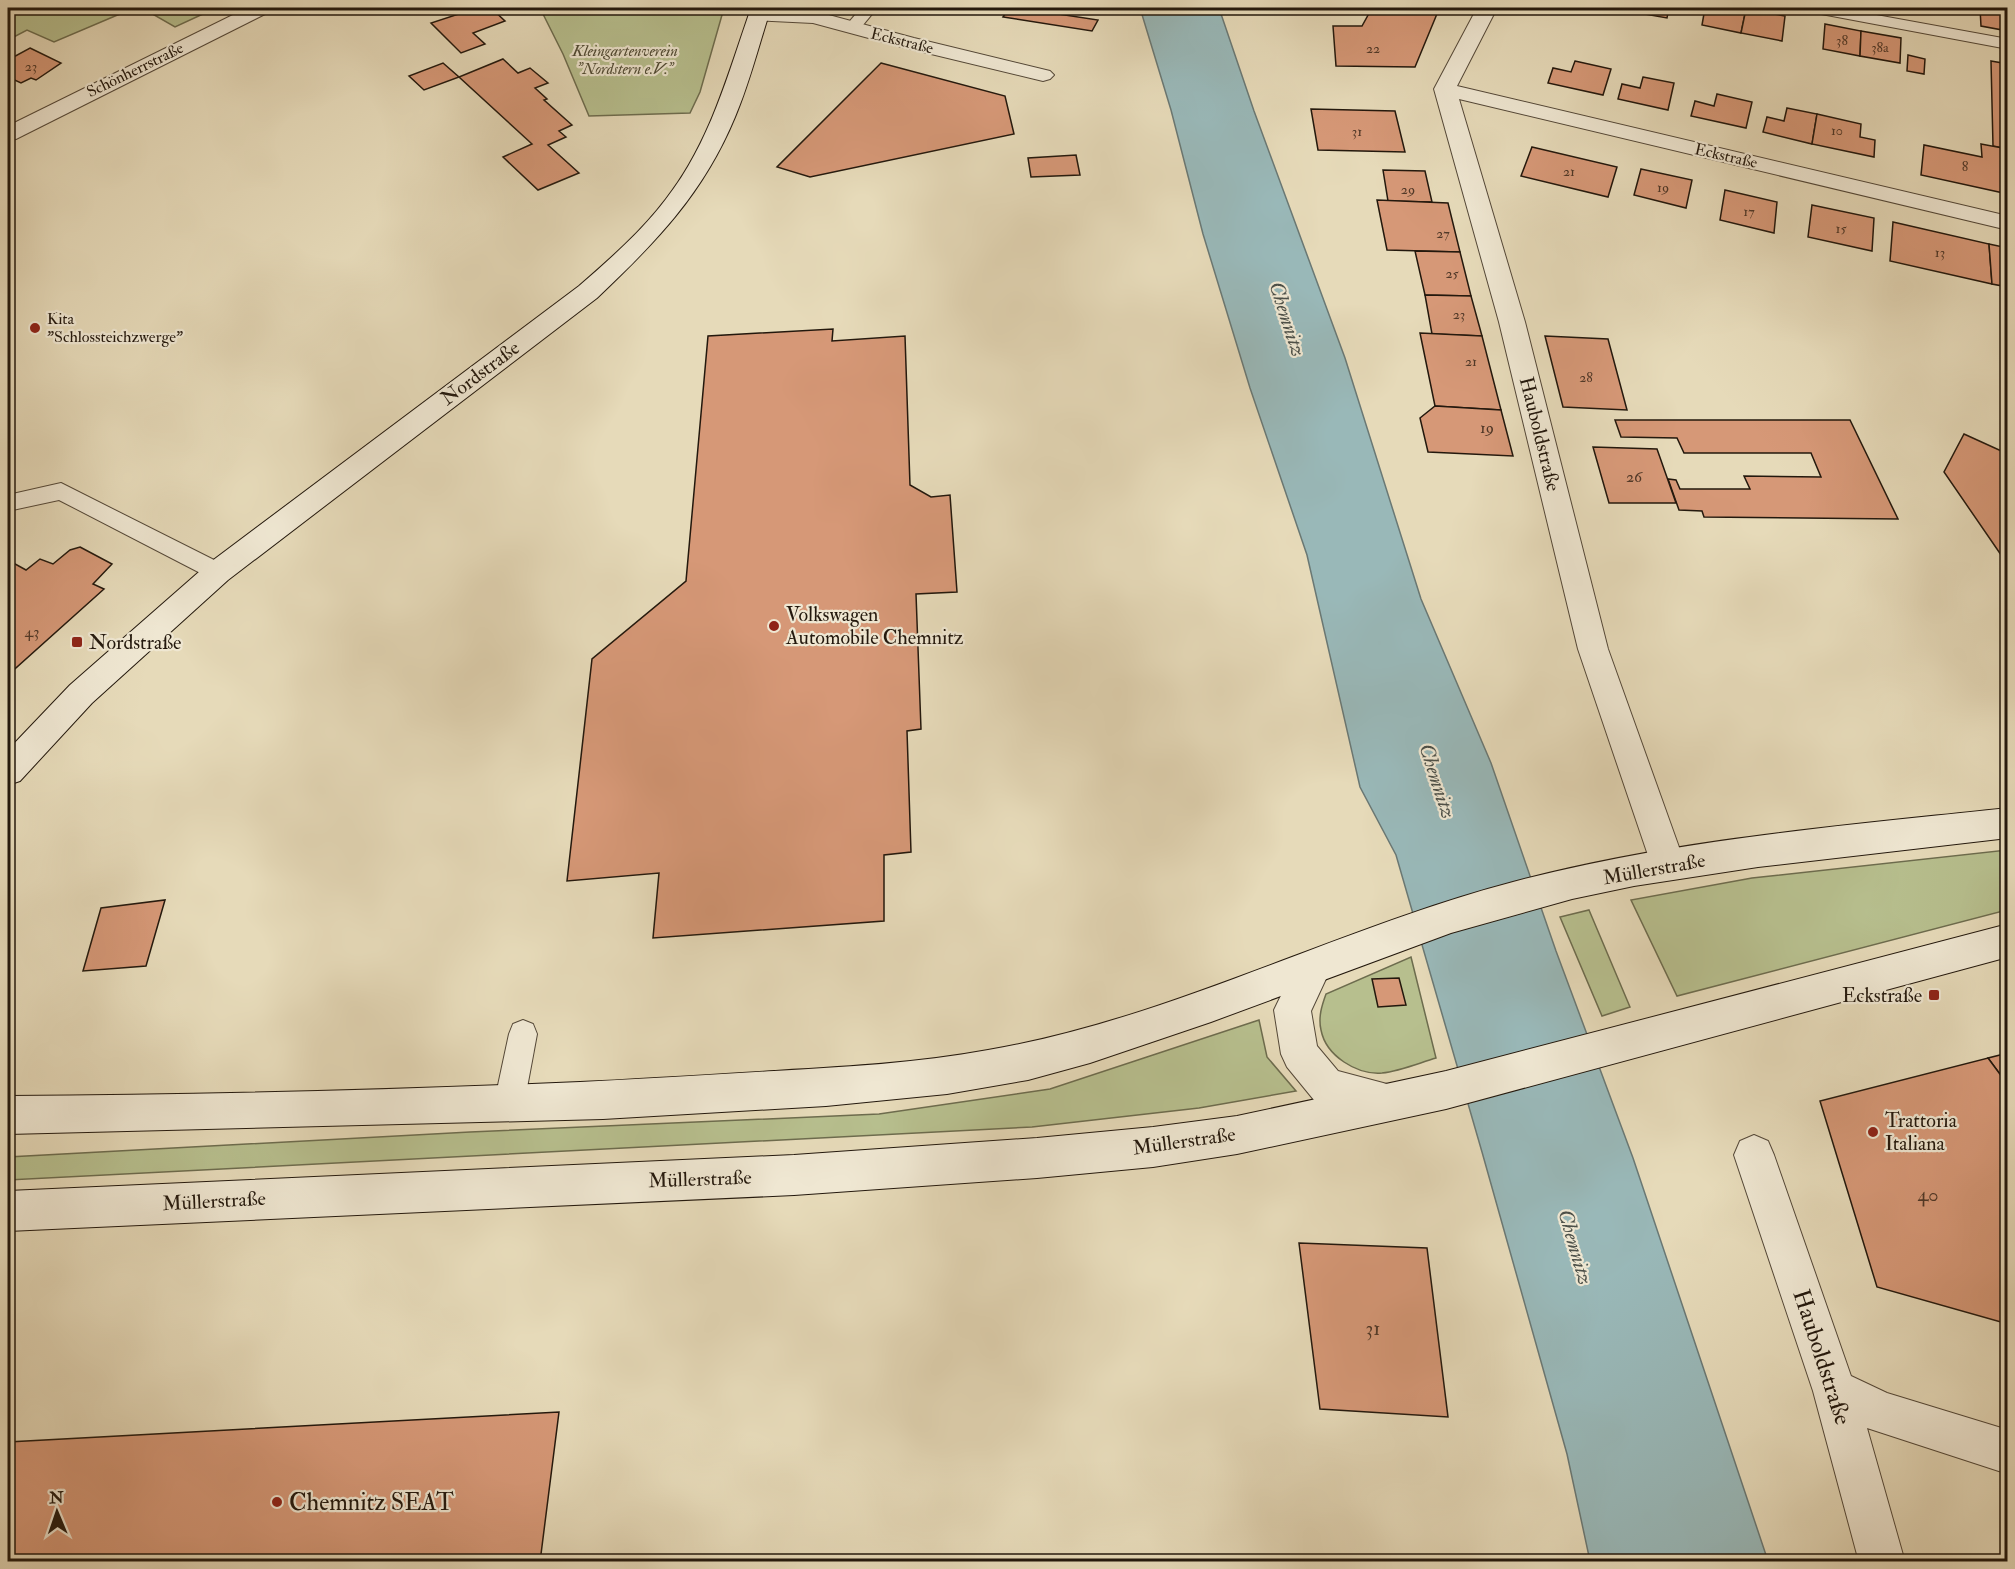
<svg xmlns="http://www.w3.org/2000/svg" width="2015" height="1569" font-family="'IM FELL Double Pica',serif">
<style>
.green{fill:#b7bf8e;stroke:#6d6c4e;stroke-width:1.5}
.water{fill:#99b8b8;stroke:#6a7874;stroke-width:1.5}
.building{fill:#d69877;stroke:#23180d;stroke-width:1.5}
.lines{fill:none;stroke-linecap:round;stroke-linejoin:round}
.service-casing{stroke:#544838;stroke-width:2}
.minor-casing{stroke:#544838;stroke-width:2}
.secondary-casing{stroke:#23180d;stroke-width:2}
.service{fill:#efe7d2;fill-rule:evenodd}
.minor{fill:#efe7d2;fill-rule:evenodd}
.secondary{fill:#efe7d2;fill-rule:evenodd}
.poi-dot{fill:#8f2418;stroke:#efe7d2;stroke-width:2}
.labels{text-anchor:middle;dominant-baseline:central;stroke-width:4.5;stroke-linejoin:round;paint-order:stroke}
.far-number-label{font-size:14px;fill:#503828}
.far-street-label{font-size:16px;fill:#23180d;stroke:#efe7d2}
.far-park-label{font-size:16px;font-style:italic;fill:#4f4a34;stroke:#efe7d2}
.far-poi-label{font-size:16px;fill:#23180d;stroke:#efe7d2;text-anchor:start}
.number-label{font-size:16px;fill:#503828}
.street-label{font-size:20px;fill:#23180d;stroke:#efe7d2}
.poi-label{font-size:20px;fill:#23180d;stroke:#efe7d2;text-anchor:start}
.near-number-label{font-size:20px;fill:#503828}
.water-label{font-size:21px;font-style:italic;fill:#4c5049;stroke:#efe7d2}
.near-street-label{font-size:24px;fill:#23180d;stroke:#efe7d2}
.near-poi-label{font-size:24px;fill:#23180d;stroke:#efe7d2;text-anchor:start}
</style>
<rect width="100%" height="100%" fill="#e6dab9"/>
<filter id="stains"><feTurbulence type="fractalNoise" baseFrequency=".00333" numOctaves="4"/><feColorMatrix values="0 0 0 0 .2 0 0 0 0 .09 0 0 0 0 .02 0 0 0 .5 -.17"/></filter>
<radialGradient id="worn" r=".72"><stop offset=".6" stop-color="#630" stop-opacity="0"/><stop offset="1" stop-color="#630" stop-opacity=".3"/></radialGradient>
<g class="green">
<polygon points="8,8 134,8 54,42 27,30 8,40"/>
<polygon points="142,8 216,8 175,27"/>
<polygon points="540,8 724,8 700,92 690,113 589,116 563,54"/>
<polygon points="2007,850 2007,910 1677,996 1631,900 1752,878"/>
<polygon points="1589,910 1630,1007 1602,1016 1560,917"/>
<path d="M1411,957L1436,1058C1419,1063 1400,1071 1382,1073C1357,1075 1326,1056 1321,1030C1318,1017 1322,1005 1326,994Z"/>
<polygon points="1259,1020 1267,1057 1296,1091 1199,1108 1032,1127 8,1180 8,1157 470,1132 879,1114 1050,1089"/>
</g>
<polygon class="water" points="1140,8 1219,8 1254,111 1345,358 1421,599 1491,763 1556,951 1633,1158 1768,1561 1590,1561 1567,1454 1482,1152 1396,855 1360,787 1307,555 1250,388 1203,234 1171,110"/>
<g class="building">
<polygon points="477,8 491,8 505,21 473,33 485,44 461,53 431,23"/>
<polygon points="1009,8 1019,8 1098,20 1092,31 1003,17"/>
<polygon points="1372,8 1439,9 1415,67 1336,66 1333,26 1362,26"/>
<polygon points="1628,8 1669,8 1667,18 1627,11"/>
<polygon points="1705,8 1746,9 1741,33 1702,25"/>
<polygon points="1980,8 2008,8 2008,31 1981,26"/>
<polygon points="1746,9 1785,16 1782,41 1741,33"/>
<polygon points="1825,24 1861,31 1860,56 1823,49"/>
<polygon points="1861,31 1901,38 1900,63 1860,56"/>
<polygon points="30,48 61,63 36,80 31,78 21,83 8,77 8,60"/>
<polygon points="1908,55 1925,59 1924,74 1907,71"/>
<polygon points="503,59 518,73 530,68 548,83 535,88 547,99 544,100 572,125 559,131 566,137 548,145 579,173 538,190 503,157 532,144 459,77"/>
<polygon points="1575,61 1611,69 1603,95 1548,83 1553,68 1571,72"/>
<polygon points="1991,61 2008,64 2008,149 1993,146"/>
<polygon points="443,63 459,77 424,90 409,76"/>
<polygon points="881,63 1005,96 1014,134 810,177 777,167"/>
<polygon points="1643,77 1674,83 1668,110 1618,99 1622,84 1640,88"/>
<polygon points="1717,94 1752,102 1746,128 1691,116 1695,101 1714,106"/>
<polygon points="1787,108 1817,114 1812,144 1763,132 1767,117 1784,121"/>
<polygon points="1311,109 1395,111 1405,152 1318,150"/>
<polygon points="1817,114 1861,124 1860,137 1875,140 1874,157 1812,144"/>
<polygon points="1981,144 2008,149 2008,194 1921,175 1924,145 1982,157"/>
<polygon points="1532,147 1617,167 1608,197 1521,176"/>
<polygon points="1076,155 1080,175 1031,177 1028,158"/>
<polygon points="1641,169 1692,180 1686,208 1634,195"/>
<polygon points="1383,170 1425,171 1432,202 1388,201"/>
<polygon points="1725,190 1777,202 1774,233 1720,220"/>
<polygon points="1377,200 1448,203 1460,252 1387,250"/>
<polygon points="1812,205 1874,218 1872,251 1808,237"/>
<polygon points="1893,222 1989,244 1992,284 1890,261"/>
<polygon points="1989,244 2008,248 2008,287 1992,284"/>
<polygon points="1415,251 1460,252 1471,296 1425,295"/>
<polygon points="1425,295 1471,296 1482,336 1432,334"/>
<polygon points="833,329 832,341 905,336 910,485 931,497 950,495 957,592 916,594 921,729 907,731 911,852 884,855 884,921 653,938 659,873 567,881 592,659 686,581 708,336"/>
<polygon points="1420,333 1482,336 1501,410 1435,406"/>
<polygon points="1545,336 1608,339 1627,410 1563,407"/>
<polygon points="1435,406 1501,410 1513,456 1428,452 1420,418"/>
<polygon points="1615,420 1850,420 1898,519 1704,517 1702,511 1679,510 1668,479 1676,480 1680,489 1750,489 1744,476 1821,477 1811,453 1684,453 1677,438 1621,437"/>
<polygon points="1964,434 2008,454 2008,565 1944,472"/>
<polygon points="1593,447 1657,449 1676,503 1609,503"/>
<polygon points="80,547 112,564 93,584 104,589 8,675 8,560 26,570 40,559 53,564 70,550"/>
<polygon points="165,900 146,966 83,971 101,908"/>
<polygon points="1399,978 1406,1005 1378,1007 1372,979"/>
<polygon points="2008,1053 2008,1085 1988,1058"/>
<polygon points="1988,1058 2008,1085 2008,1324 1877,1287 1820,1101"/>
<polygon points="1299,1243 1427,1248 1448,1417 1320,1409"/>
<polygon points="559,1412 540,1562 8,1562 8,1442"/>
</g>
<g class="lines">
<defs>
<g id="service">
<polygon points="861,8 877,8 858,31 846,31 844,28"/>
<polygon points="1809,8 1838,8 2008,39 2008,49 1816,13 1811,11"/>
<polygon points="61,483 226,566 229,572 226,578 218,581 210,578 59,500 8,511 8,495"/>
<polygon points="523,1020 533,1024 537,1034 524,1104 519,1114 509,1119 499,1114 494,1104 509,1034 513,1024"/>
</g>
<g id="minor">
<polygon points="247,8 272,8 269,12 16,139 8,141 8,126"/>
<polygon points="1477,8 1497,8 1457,86 2008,216 2008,230 1459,99 1525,322 1608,649 1685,864 1680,875 1668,879 1656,875 1651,864 1578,649 1499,322 1434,89"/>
<polygon points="759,10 814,11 914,38 1050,71 1054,75 1050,79 1043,81 902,47 813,23 752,20 749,16 752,12"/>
<polygon points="1313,951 1326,956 1331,968 1311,1011 1317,1046 1338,1071 1402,1088 1407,1102 1402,1116 1388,1121 1314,1100 1287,1067 1281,1054 1274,1010 1300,956"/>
<polygon points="1754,1135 1768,1141 1774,1155 1851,1376 1887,1393 2008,1430 2008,1474 1867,1428 1905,1562 1859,1562 1813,1391 1734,1155 1740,1141"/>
</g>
<g id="secondary">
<path d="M751,8H771C759,44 750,82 735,117C703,194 656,242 597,298L228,580L92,703L20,781L8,785V750L70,685L208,564L579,286C610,259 641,232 666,199C710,143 728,74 751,8Z"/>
<path d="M2008,808V838L1758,867L1634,886L1572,899L1451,933L1211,1022L1090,1063L1028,1080L947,1094L826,1106L603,1119L8,1134V1096C199,1095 390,1090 580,1082C645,1079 709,1075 774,1071C845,1067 917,1063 988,1050C1170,1019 1335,929 1513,882C1674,839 1842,826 2008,808Z"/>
<polygon points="2008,924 2008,957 1446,1109 1237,1154 1153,1167 1037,1178 794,1195 8,1231 8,1191 794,1155 1037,1138 1153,1127 1237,1116 1446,1071"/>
</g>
</defs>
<use href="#service" class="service-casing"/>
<use href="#minor" class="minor-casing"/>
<use href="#secondary" class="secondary-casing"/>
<use href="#service" class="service"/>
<use href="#minor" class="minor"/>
<use href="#secondary" class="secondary"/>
</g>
<g class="poi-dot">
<circle cx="35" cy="328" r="6"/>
<circle cx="774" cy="626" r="6"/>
<rect x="71" y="636" width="12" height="12" rx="3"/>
<rect x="1928" y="989" width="12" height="12" rx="3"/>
<circle cx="1873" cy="1132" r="6"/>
<circle cx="277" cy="1502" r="6"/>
</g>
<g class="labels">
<g class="far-number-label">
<text x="1842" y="40">38</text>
<text x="1880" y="47">38a</text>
<text x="1373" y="48">22</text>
<text x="31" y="66">23</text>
<text x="1837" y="130">10</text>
<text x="1357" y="131">31</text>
<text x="1965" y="166">8</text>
<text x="1569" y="171">21</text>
<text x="1663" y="187">19</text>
<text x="1408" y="189">29</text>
<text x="1749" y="211">17</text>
<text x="1841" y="228">15</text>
<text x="1443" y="233">27</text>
<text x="1940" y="252">13</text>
<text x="1452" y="273">25</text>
<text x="1459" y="314">23</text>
<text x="1471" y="361">21</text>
<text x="1586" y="377">28</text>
</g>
<g class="far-street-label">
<text transform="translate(902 41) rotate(14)">Eckstraße</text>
<text transform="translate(135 70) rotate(-26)">Schönherrstraße</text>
<text transform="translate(1726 156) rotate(13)">Eckstraße</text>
</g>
<g class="far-park-label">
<text x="625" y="51">Kleingartenverein<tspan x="625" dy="18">"Nordstern e.V."</tspan></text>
</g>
<g class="far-poi-label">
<text x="47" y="319">Kita<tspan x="47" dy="18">"Schlossteichzwerge"</tspan></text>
</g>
<g class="number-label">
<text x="1487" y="428">19</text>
<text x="1634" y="477">26</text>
<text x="32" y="632">43</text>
</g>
<g class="street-label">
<text transform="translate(480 373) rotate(-37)">Nordstraße</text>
<text transform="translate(1540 434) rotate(76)">Hauboldstraße</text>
<text transform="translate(1654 869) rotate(-10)">Müllerstraße</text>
<text transform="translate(1184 1141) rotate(-8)">Müllerstraße</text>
<text transform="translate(700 1179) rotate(-2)">Müllerstraße</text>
<text transform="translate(214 1201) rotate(-3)">Müllerstraße</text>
</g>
<g class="poi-label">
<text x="786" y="614">Volkswagen<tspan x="786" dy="23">Automobile Chemnitz</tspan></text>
<text x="89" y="642">Nordstraße</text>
<text x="1922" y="995" text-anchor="end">Eckstraße</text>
<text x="1885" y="1120">Trattoria<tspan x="1885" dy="23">Italiana</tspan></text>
</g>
<g class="near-number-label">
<text x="1928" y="1194">40</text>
<text x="1373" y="1328">31</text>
</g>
<g class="water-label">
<text transform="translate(1287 319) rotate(72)">Chemnitz</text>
<text transform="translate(1437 781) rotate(72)">Chemnitz</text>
<text transform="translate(1575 1247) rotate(74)">Chemnitz</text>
</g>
<g class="near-street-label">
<text transform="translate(1822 1357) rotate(72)">Hauboldstraße</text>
</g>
<g class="near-poi-label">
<text x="289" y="1502">Chemnitz SEAT</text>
</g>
</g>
<rect width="2015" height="1569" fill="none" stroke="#e6dab9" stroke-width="30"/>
<rect x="9" y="9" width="1997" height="1551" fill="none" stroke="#23180d" stroke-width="3"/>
<rect x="15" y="15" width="1985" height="1539" fill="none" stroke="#23180d" stroke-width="1.5"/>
<g transform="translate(57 1512) rotate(358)" stroke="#efe7d2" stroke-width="4.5" paint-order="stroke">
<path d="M0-4.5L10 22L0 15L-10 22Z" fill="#23180d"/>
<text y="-9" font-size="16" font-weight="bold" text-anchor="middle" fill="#23180d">N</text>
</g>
<rect width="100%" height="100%" filter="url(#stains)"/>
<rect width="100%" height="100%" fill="url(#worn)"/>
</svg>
